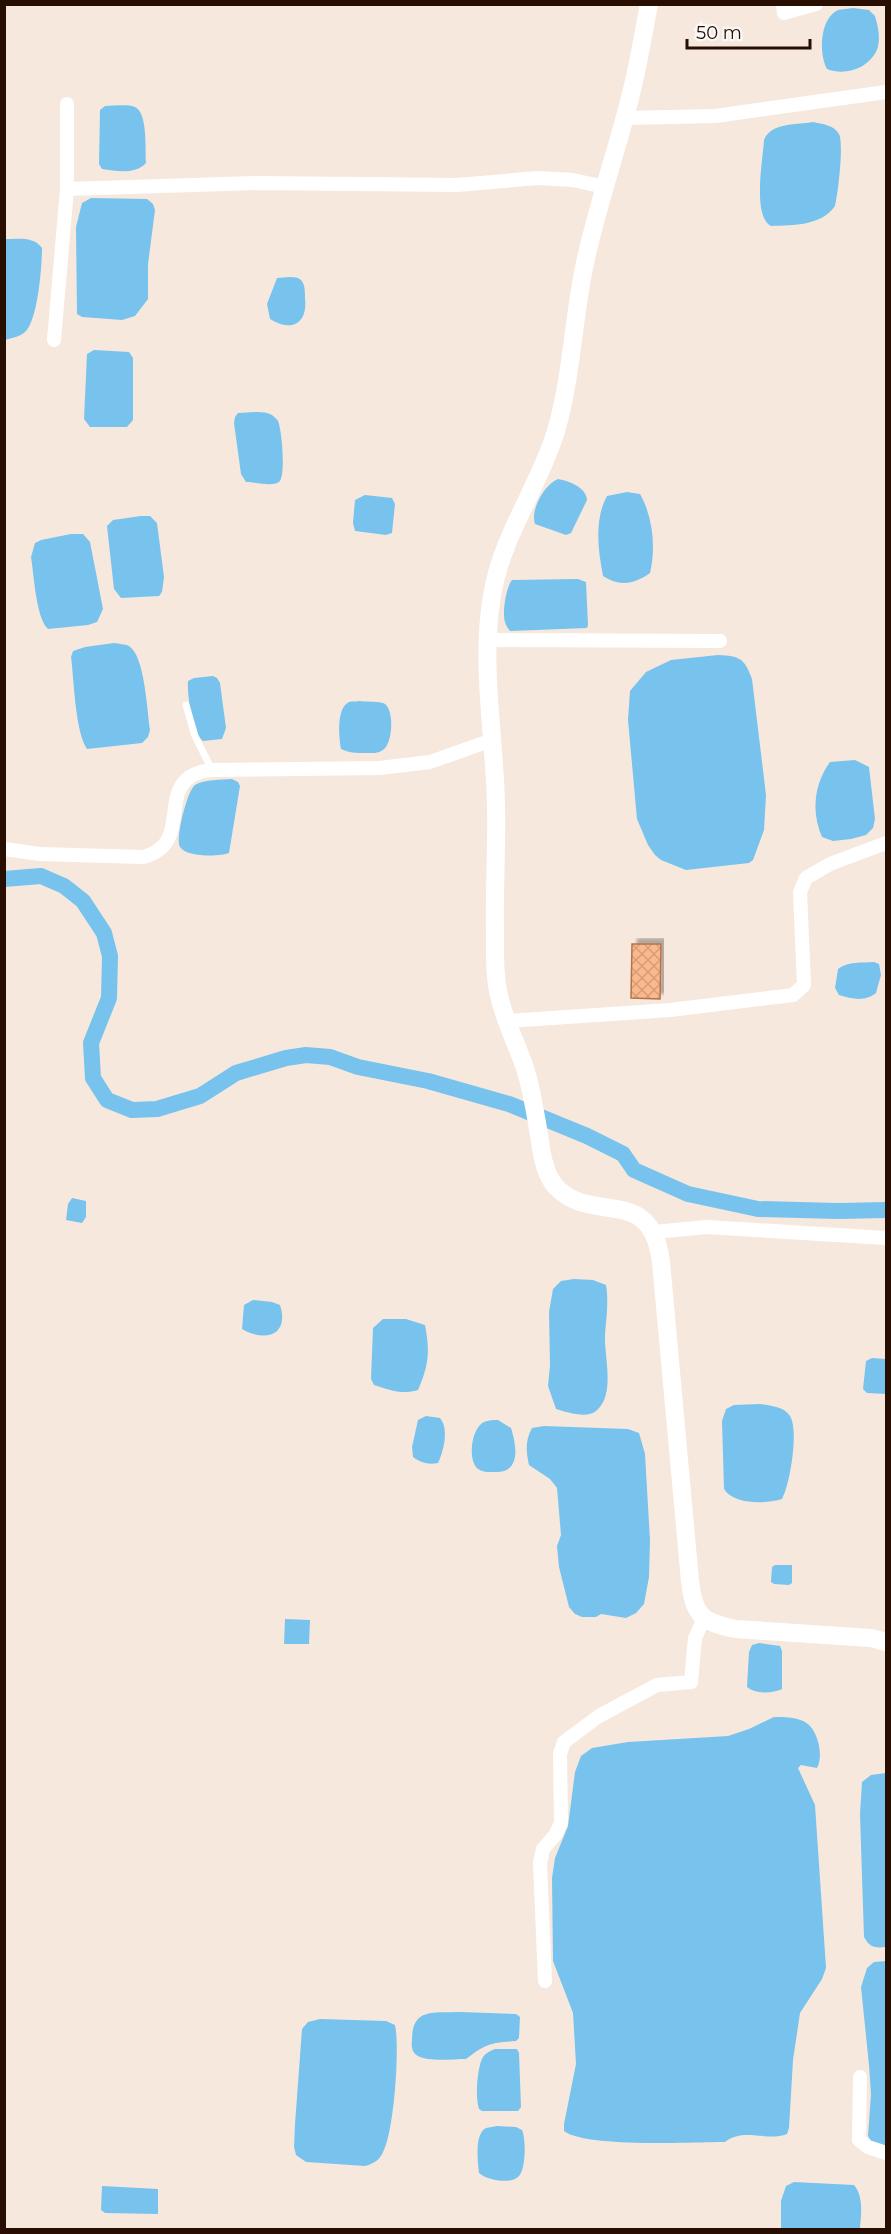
<svg xmlns="http://www.w3.org/2000/svg" width="891" height="2234" font-family="Montserrat,sans-serif">
<style>
.water{fill:#77c3ed}
.lines{fill:none;stroke-linecap:round;stroke-linejoin:round}
.canal{stroke:#77c3ed;stroke-width:16}
.building{fill:url(#building-cross-hatch);stroke:#b57346;stroke-width:1.5;filter:url(#shadow)}
.lane{stroke:#fff;stroke-width:7}
.street{stroke:#fff;stroke-width:14}
.secondary{stroke:#fff;stroke-width:18}
</style>
<defs>
<pattern id="building-cross-hatch" width="8" height="8" patternUnits="userSpaceOnUse" patternTransform="scale(1.5)"><rect width="8" height="8" fill="#fab88d"/><path d="M0 0l8 8M0 8l8-8" fill="none" stroke="#d69d78"/></pattern>
<filter id="shadow"><feDropShadow dx="5.5" dy="-5.5" stdDeviation="1.5" flood-color="#0004"/></filter>
</defs>
<rect width="100%" height="100%" fill="#f7e8de"/>
<g class="water">
<path d="M853,8L869,10L875,16C878,26 881,39 877,50C868,69 845,76 827,69C819,54 819,19 838,10C842,9 849,9 853,8Z"/>
<path d="M105,106C114,106 127,104 135,107C148,113 145,150 146,163C135,175 116,171 102,169L99,164L100,110Z"/>
<path d="M813,122C822,124 834,125 839,134C844,143 838,194 835,206C821,226 794,225 771,226C752,216 763,159 764,140C771,122 797,125 813,122Z"/>
<polygon points="91,198 147,199 153,204 155,210 148,264 148,299 135,316 122,320 82,317 77,314 76,227 82,203"/>
<path d="M5,239C17,239 34,236 42,248C42,266 38,318 26,331C20,337 12,338 5,340Z"/>
<path d="M277,278C284,278 295,275 301,280C305,284 305,292 305,298C308,323 292,333 270,319L267,304Z"/>
<polygon points="94,350 129,352 133,358 133,420 127,427 90,427 84,419 87,354"/>
<path d="M238,413C248,413 263,410 272,415C273,416 278,420 278,421C282,430 286,477 279,482C272,487 255,482 246,482L241,474L234,423L235,417Z"/>
<path d="M558,479C569,481 586,487 587,500L571,533L566,535L535,524C530,510 544,485 558,479Z"/>
<path d="M627,492L640,494C653,517 656,548 650,573C635,584 619,587 603,576C598,550 594,520 607,496Z"/>
<polygon points="365,495 392,498 395,504 392,533 386,535 355,531 353,523 355,500"/>
<polygon points="141,516 150,516 157,523 164,577 162,592 159,596 121,598 114,589 107,526 113,520"/>
<path d="M71,534H83L90,542L103,609L97,622L88,625L48,629C36,618 34,575 31,557L35,543L41,540Z"/>
<path d="M578,579L586,582L588,625L587,628L510,631C508,628 506,626 505,622C502,613 506,587 512,580Z"/>
<path d="M114,643C118,644 125,644 129,646C145,656 147,711 150,730L148,737L142,743L87,749C75,731 74,679 71,657L73,651L85,647Z"/>
<path d="M718,655C740,656 744,658 752,679L766,795L764,830L753,860L749,863L686,870L661,860L655,855L648,845L637,819L628,720L630,691L646,672L671,660Z"/>
<path d="M213,676L217,678L220,683L226,728L222,739L203,741C192,733 187,695 188,681L194,678Z"/>
<path d="M359,701C366,702 376,701 383,703C395,707 393,744 383,750C378,754 371,753 365,753C356,753 349,753 341,749C339,738 336,708 349,702C352,701 356,702 359,701Z"/>
<path d="M855,760L869,767L875,819L873,828L866,835L851,839L833,841L822,837C811,812 814,784 830,762Z"/>
<path d="M232,779L238,782L240,786L229,853C219,857 186,857 180,847C175,839 187,791 195,785C205,779 221,780 232,779Z"/>
<path d="M874,962L879,964L881,975L876,993C865,1002 852,999 839,995L835,988L838,969C848,961 862,963 874,962Z"/>
<polygon points="72,1198 86,1201 86,1217 82,1223 66,1220 68,1204"/>
<path d="M574,1279L593,1280L606,1285C609,1303 606,1318 605,1335C604,1357 616,1395 596,1411C587,1419 566,1412 556,1409L548,1386L550,1365L549,1312L553,1289L561,1281Z"/>
<path d="M253,1300L272,1302L280,1305C290,1336 264,1342 242,1329L244,1305Z"/>
<path d="M383,1319H406L425,1325C430,1352 429,1365 418,1390C402,1395 389,1390 374,1385L371,1379L373,1328Z"/>
<polygon points="872,1358 886,1359 886,1394 867,1393 863,1389 866,1361"/>
<path d="M760,1404C770,1406 783,1406 790,1416C799,1430 790,1485 782,1499C766,1504 734,1505 724,1489L722,1421L726,1409L734,1405Z"/>
<path d="M426,1416L440,1418C449,1429 444,1450 438,1463C428,1465 421,1463 413,1457L412,1447L418,1420Z"/>
<path d="M498,1420L511,1428C516,1444 522,1472 496,1472C491,1472 483,1473 478,1469C468,1461 471,1434 480,1425C485,1420 492,1420 498,1420Z"/>
<path d="M544,1426L628,1429L639,1433L645,1454L650,1540L649,1577L644,1604L636,1613L626,1618L601,1614L596,1617H582L575,1614L569,1607L559,1567L557,1546L561,1535L557,1488L550,1479L529,1465C526,1451 525,1441 532,1428Z"/>
<polygon points="775,1565 792,1565 792,1583 789,1585 774,1584 771,1582 772,1567"/>
<polygon points="285,1619 310,1620 309,1644 284,1644"/>
<path d="M759,1643L780,1646L782,1651V1689C772,1694 755,1694 747,1687L749,1652L752,1645Z"/>
<path d="M774,1717C783,1717 795,1717 803,1721C818,1727 824,1756 817,1768L801,1765L798,1768L815,1805L826,1968L822,1979L800,2013L793,2060L789,2128L787,2134C767,2142 744,2127 725,2142C693,2142 586,2148 564,2131V2124L576,2064L573,2013L553,1961L552,1878L555,1858L568,1826L575,1772L581,1756L592,1748L628,1742L728,1736L749,1729Z"/>
<path d="M886,1773V1947C875,1948 870,1948 864,1937L860,1814L862,1782L871,1775Z"/>
<polygon points="886,1961 886,2147 871,2141 868,2136 871,2094 869,2065 861,1987 867,1968 874,1962"/>
<path d="M460,2012L516,2014L520,2017L519,2038L516,2041C491,2043 487,2043 466,2059C454,2059 428,2062 418,2056C412,2053 411,2046 412,2040C412,2007 434,2013 460,2012Z"/>
<path d="M320,2019L386,2021L395,2025C400,2047 394,2133 383,2152C380,2160 373,2164 365,2166L306,2162L296,2155L294,2147L295,2124L302,2029L308,2022Z"/>
<path d="M495,2049H517L519,2053L521,2107L518,2111H482L479,2109C475,2098 477,2067 483,2057C486,2053 490,2051 495,2049Z"/>
<path d="M497,2126L516,2127L522,2130C526,2139 526,2168 519,2176C512,2185 486,2180 479,2173C478,2162 474,2134 486,2128C490,2127 493,2127 497,2126Z"/>
<path d="M794,2182L854,2185C864,2197 861,2215 860,2229H781V2201L786,2186Z"/>
<polygon points="102,2186 158,2189 158,2214 105,2213 101,2210"/>
</g>
<g class="lines">
<polyline class="canal" points="4,879 41,876 64,886 83,901 104,933 110,956 109,998 91,1043 93,1078 107,1100 132,1110 157,1109 200,1096 236,1073 286,1058 306,1055 330,1057 358,1067 428,1081 509,1104 587,1136 623,1154 634,1170 688,1194 758,1209 838,1211 886,1210"/>
</g>
<polygon class="building" points="632,944 661,944 660,999 631,998"/>
<g class="lines">
<polyline class="lane" points="186,705 195,736 212,770"/>
<g class="street">
<polyline points="783,4 784,13 816,4"/>
<polyline points="625,118 715,116 886,92"/>
<polyline points="67,189 258,183 457,185 538,178 573,180 605,187"/>
<polyline points="54,340 67,189 67,104"/>
<polyline points="489,640 720,641"/>
<path d="M4,849L40,854L143,857C188,845 164,802 186,780C193,773 202,771 212,770L380,768L430,762L492,740"/>
<polyline points="507,1021 670,1010 793,995 804,985 800,892 806,878 830,864 886,843"/>
<polyline points="654,1232 707,1227 886,1238"/>
<polyline points="545,1981 540,1863 543,1849 556,1834 561,1823 560,1754 564,1742 599,1716 657,1685 691,1682 695,1638 704,1618"/>
<polyline points="860,2077 859,2140 868,2147 886,2153"/>
</g>
<path class="secondary" d="M649,4C643,36 638,67 630,98C616,153 597,207 585,263C573,318 572,376 556,431C539,487 501,537 492,596C480,665 495,737 496,807C497,848 494,889 495,930C495,950 494,971 498,991C503,1018 516,1042 525,1068C533,1094 537,1122 541,1148C543,1162 546,1175 555,1186C593,1227 651,1182 661,1262L690,1581C694,1616 702,1622 736,1629L871,1638L886,1642"/>
</g>
<rect width="891" height="2234" fill="none" stroke="#270e00" stroke-width="12"/>
<path d="M687 39v9h123v-9" fill="none" stroke="#270e00" stroke-width="3"/>
<text x="696" y="39" font-size="18" fill="#270e00" stroke="#f8f8f8" stroke-width="4.5" paint-order="stroke">50 m</text>
</svg>
